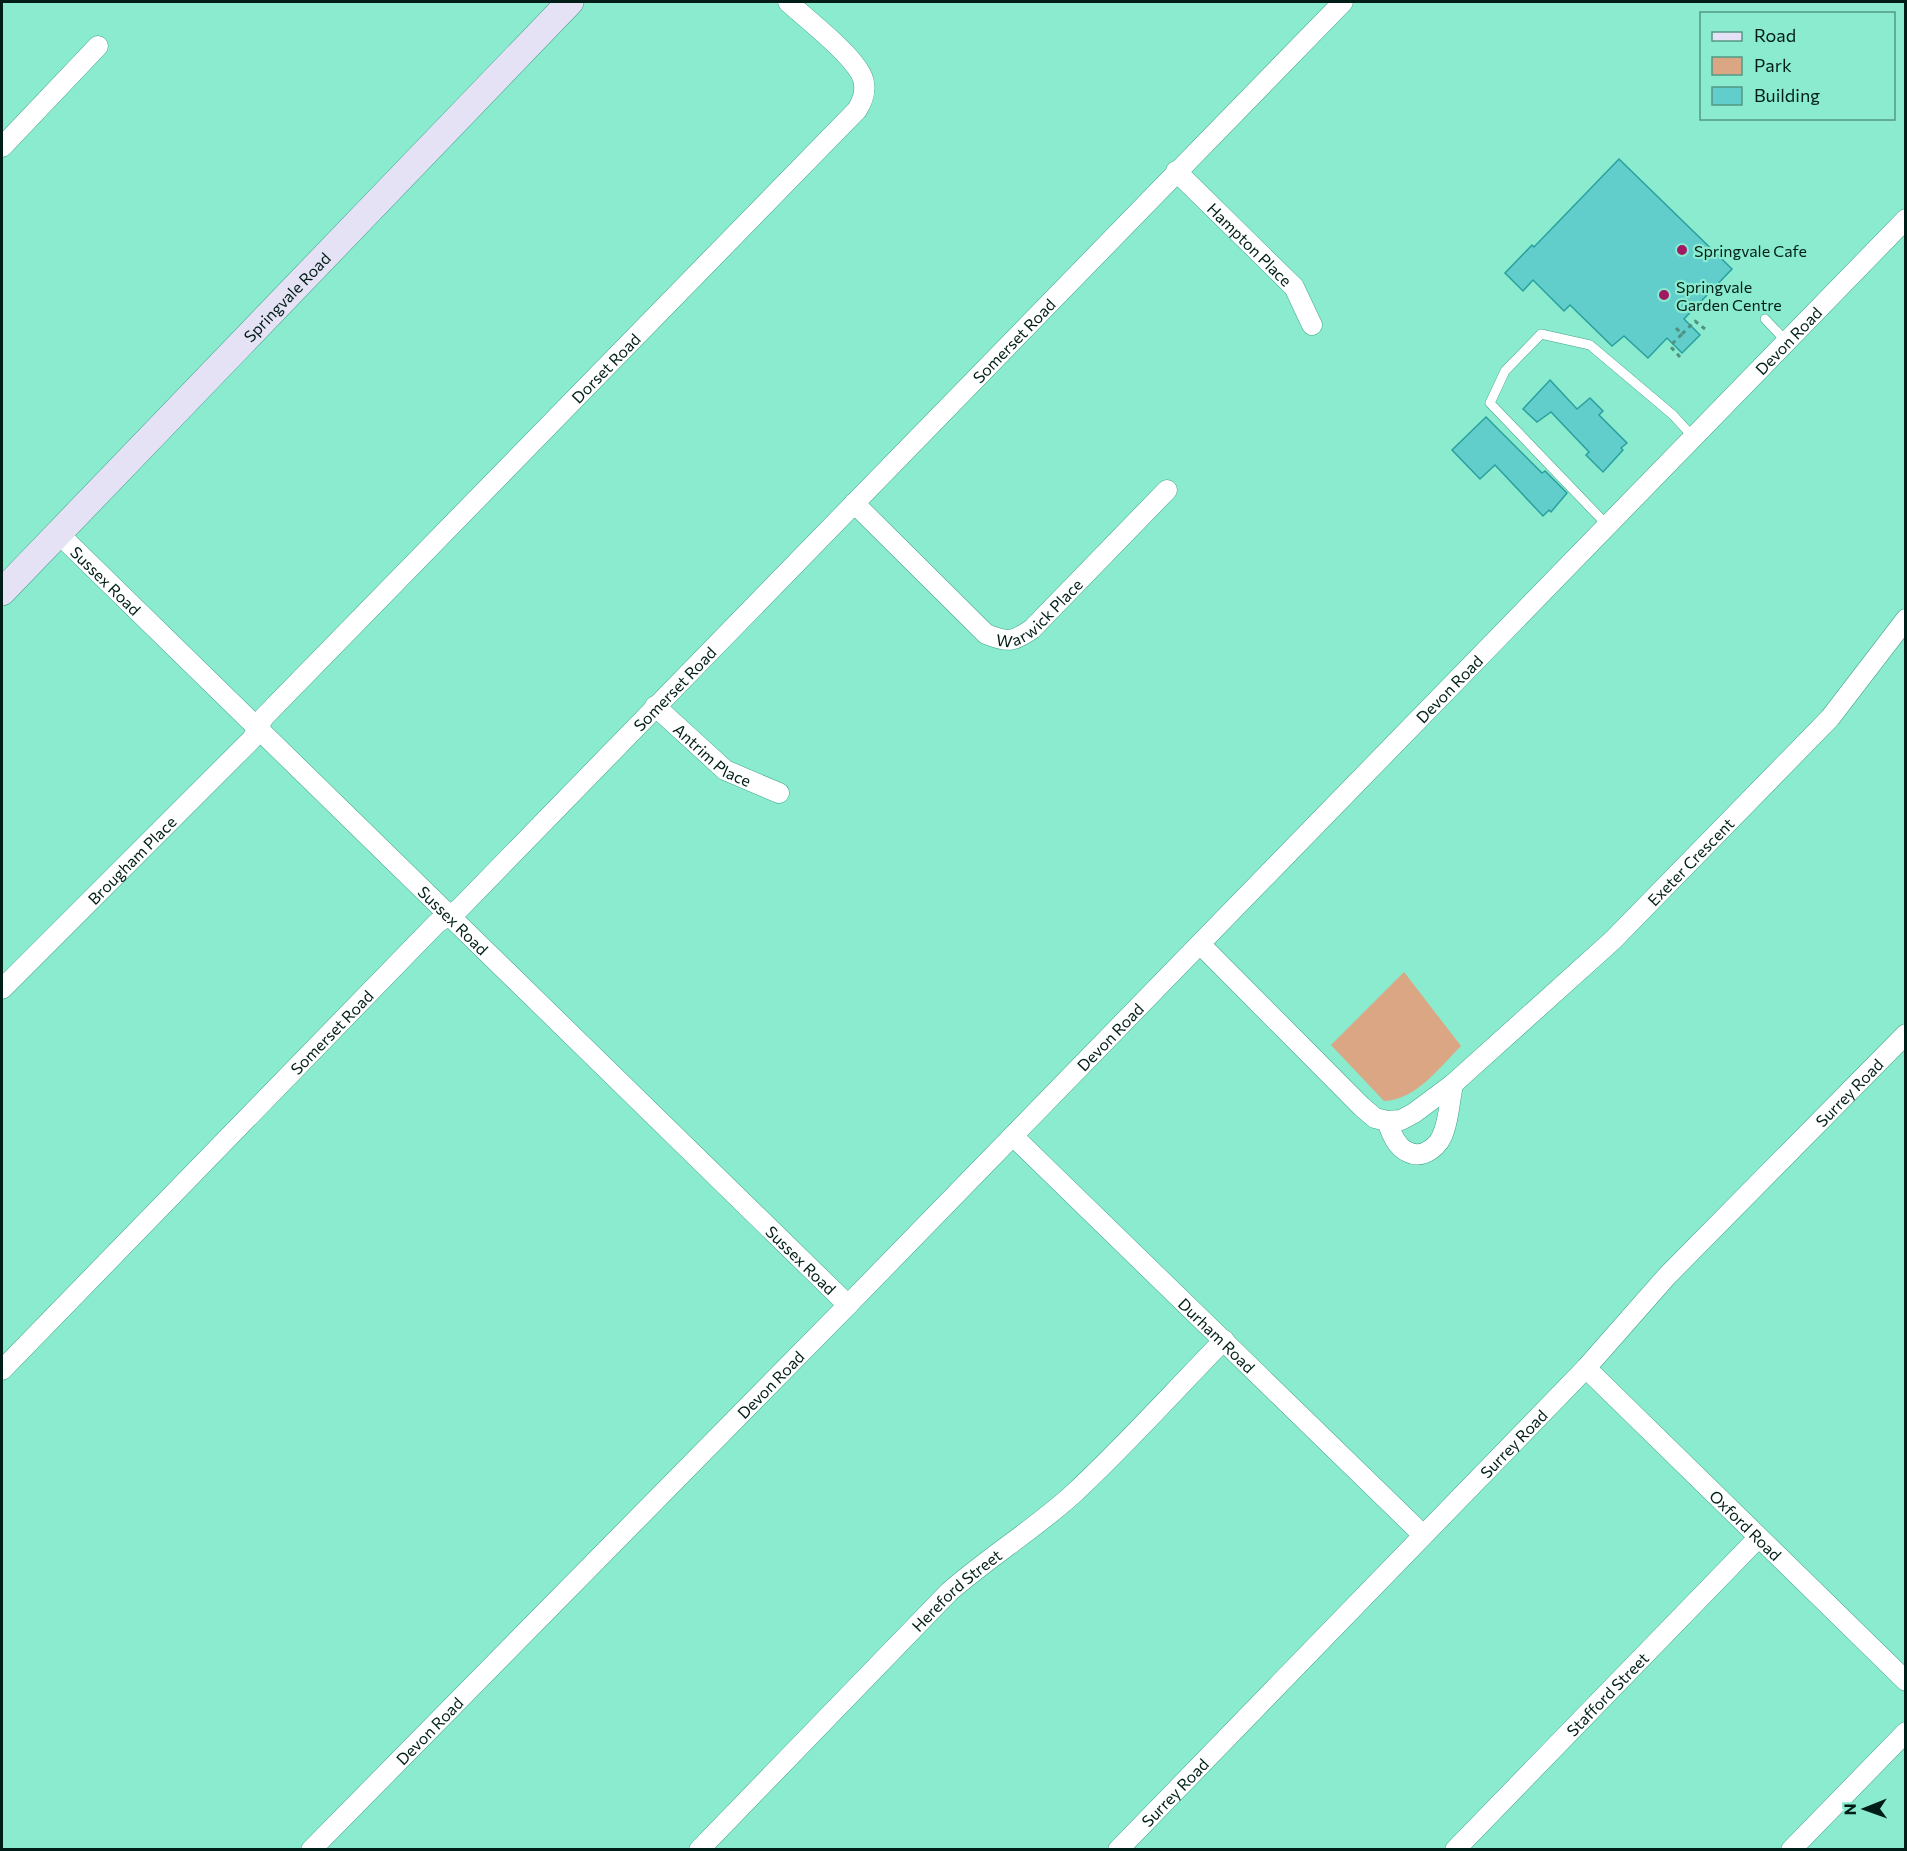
<svg xmlns="http://www.w3.org/2000/svg" width="1907" height="1851" font-family="Commissioner,sans-serif">
<style>
.green{fill:#dba684}
.building{fill:#61cecc;stroke:#2aa09e;stroke-width:1.5}
.lines{fill:none;stroke-linecap:round;stroke-linejoin:round}
.lane-casing{stroke:#42a58c;stroke-width:10}
.street-casing{stroke:#42a58c;stroke-width:21}
.secondary-casing{stroke:#42a58c;stroke-width:28}
.path{stroke:#4e927f;stroke-width:3;stroke-dasharray:4.5 4.5;stroke-linecap:butt}
.lane{stroke:#fff;stroke-width:9}
.street{stroke:#fff;stroke-width:20}
.secondary{stroke:#e6e2f6;stroke-width:27}
.poi-dot{fill:#a11863;stroke:#8aebcf;stroke-width:2}
.labels{text-anchor:middle;dominant-baseline:central;stroke-width:4.5;stroke-linejoin:round;paint-order:stroke}
.street-label{font-size:16px;fill:#001e17;stroke:#8aebcf}
.poi-label{font-size:16px;fill:#001e17;stroke:#8aebcf;text-anchor:start}
</style>
<rect width="100%" height="100%" fill="#8aebcf"/>
<path class="green" d="M1404,972L1461,1046C1440,1067 1416,1100 1384,1101L1331,1045Z"/>
<g class="building">
<polygon points="1619,159 1732,269 1684,319 1700,335 1682,353 1667,338 1648,358 1624,336 1612,346 1570,305 1564,311 1533,280 1523,291 1505,273 1532,245 1534,247"/>
<polygon points="1550,380 1577,409 1590,398 1603,411 1599,415 1627,443 1621,448 1623,450 1603,472 1586,455 1589,452 1551,412 1537,422 1523,409"/>
<polygon points="1486,417 1542,473 1545,471 1567,493 1551,512 1549,510 1543,516 1495,465 1480,479 1452,450"/>
</g>
<g class="lines">
<defs>
<g id="lane">
<polyline points="1765,319 1786,341"/>
<polyline points="1607,525 1490,403 1505,371 1541,334 1590,345 1673,415 1693,437"/>
</g>
<g id="street">
<polyline points="2,147 98,46"/>
<path id="s1" d="M1176,171L1294,287L1312,325"/>
<path id="s2" d="M854,503L986,634C1008,643 1013,642 1032,629L1167,490"/>
<path id="s3" d="M59,534L848,1305"/>
<path id="s4" d="M655,706L725,770L779,793"/>
<path id="s5" d="M1200,944L1362,1107L1375,1118L1387,1121L1401,1120L1414,1113L1453,1084L1613,940L1830,718L1906,619"/>
<path id="s6" d="M2,989L252,739L264,717L857,110C864,99 867,86 861,74C849,52 808,20 788,2"/>
<path d="M1387,1121C1391,1132 1396,1147 1408,1152C1424,1160 1440,1145 1444,1131C1449,1117 1450,1099 1453,1084"/>
<path id="s7" d="M1013,1136L1422,1534"/>
<path id="s8" d="M1586,1368L1906,1681"/>
<path id="s9" d="M2,1370L437,923L459,909L1343,2"/>
<path id="s10" d="M311,1850L848,1305L1906,219"/>
<path id="s11" d="M699,1850L949,1592C989,1557 1033,1530 1072,1495C1125,1446 1173,1392 1224,1340"/>
<path id="s12" d="M1118,1850L1586,1368L1667,1276L1906,1034"/>
<path id="s13" d="M1455,1850L1758,1538"/>
<polyline points="1791,1850 1906,1732"/>
</g>
<g id="secondary">
<path id="s14" d="M2,592L570,2"/>
</g>
</defs>
<use href="#lane" class="lane-casing"/>
<use href="#street" class="street-casing"/>
<use href="#secondary" class="secondary-casing"/>
<g class="path">
<polyline points="1676,328 1682,334 1670,346 1680,357"/>
<polyline points="1682,334 1695,321 1705,329"/>
</g>
<use href="#lane" class="lane"/>
<use href="#street" class="street"/>
<use href="#secondary" class="secondary"/>
</g>
<g class="poi-dot">
<circle cx="1682" cy="250" r="6"/>
<circle cx="1664" cy="295" r="6"/>
</g>
<g class="labels">
<g class="street-label">
<text stroke="none"><textPath href="#s1" startOffset="104">Hampton Place</textPath></text>
<text stroke="none"><textPath href="#s14" startOffset="410">Springvale Road</textPath></text>
<text stroke="none"><textPath href="#s9" startOffset="1444">Somerset Road</textPath></text>
<text stroke="none"><textPath href="#s10" startOffset="2112">Devon Road</textPath></text>
<text stroke="none"><textPath href="#s6" startOffset="867">Dorset Road</textPath></text>
<text stroke="none"><textPath href="#s3" startOffset="66">Sussex Road</textPath></text>
<text stroke="none"><textPath href="#s2" startOffset="250">Warwick Place</textPath></text>
<text stroke="none"><textPath href="#s9" startOffset="958">Somerset Road</textPath></text>
<text stroke="none"><textPath href="#s10" startOffset="1626">Devon Road</textPath></text>
<text stroke="none"><textPath href="#s4" startOffset="76">Antrim Place</textPath></text>
<text stroke="none"><textPath href="#s6" startOffset="183">Brougham Place</textPath></text>
<text stroke="none"><textPath href="#s5" startOffset="662">Exeter Crescent</textPath></text>
<text stroke="none"><textPath href="#s3" startOffset="552">Sussex Road</textPath></text>
<text stroke="none"><textPath href="#s9" startOffset="472">Somerset Road</textPath></text>
<text stroke="none"><textPath href="#s10" startOffset="1140">Devon Road</textPath></text>
<text stroke="none"><textPath href="#s12" startOffset="1053">Surrey Road</textPath></text>
<text stroke="none"><textPath href="#s3" startOffset="1038">Sussex Road</textPath></text>
<text stroke="none"><textPath href="#s7" startOffset="285">Durham Road</textPath></text>
<text stroke="none"><textPath href="#s10" startOffset="654">Devon Road</textPath></text>
<text stroke="none"><textPath href="#s12" startOffset="567">Surrey Road</textPath></text>
<text stroke="none"><textPath href="#s8" startOffset="224">Oxford Road</textPath></text>
<text stroke="none"><textPath href="#s11" startOffset="366">Hereford Street</textPath></text>
<text stroke="none"><textPath href="#s13" startOffset="218">Stafford Street</textPath></text>
<text stroke="none"><textPath href="#s10" startOffset="168">Devon Road</textPath></text>
<text stroke="none"><textPath href="#s12" startOffset="81">Surrey Road</textPath></text>
</g>
<g class="poi-label">
<text x="1694" y="250">Springvale Cafe</text>
<text x="1676" y="286">Springvale<tspan x="1676" dy="18">Garden Centre</tspan></text>
</g>
</g>
<rect width="1907" height="1851" fill="none" stroke="#001e17" stroke-width="6"/>
<rect x="1700" y="12" width="195" height="108" fill="#8aebcf" stroke="#539985" stroke-width="1.5"/>
<rect x="1712" y="32" width="30" height="9" fill="#e6e2f6" stroke="#539985" stroke-width="1.5"/>
<text x="1754" y="42" font-size="18" fill="#001e17">Road</text>
<rect x="1712" y="57" width="30" height="18" fill="#dba684" stroke="#539985" stroke-width="1.5"/>
<text x="1754" y="72" font-size="18" fill="#001e17">Park</text>
<rect x="1712" y="87" width="30" height="18" fill="#61cecc" stroke="#539985" stroke-width="1.5"/>
<text x="1754" y="102" font-size="18" fill="#001e17">Building</text>
<g transform="translate(1865 1809) rotate(269)" stroke="#8aebcf" stroke-width="4.5" paint-order="stroke">
<path d="M0-4.5L10 22L0 15L-10 22Z" fill="#001e17"/>
<text y="-9" font-size="16" font-weight="bold" text-anchor="middle" fill="#001e17">N</text>
</g>
</svg>
